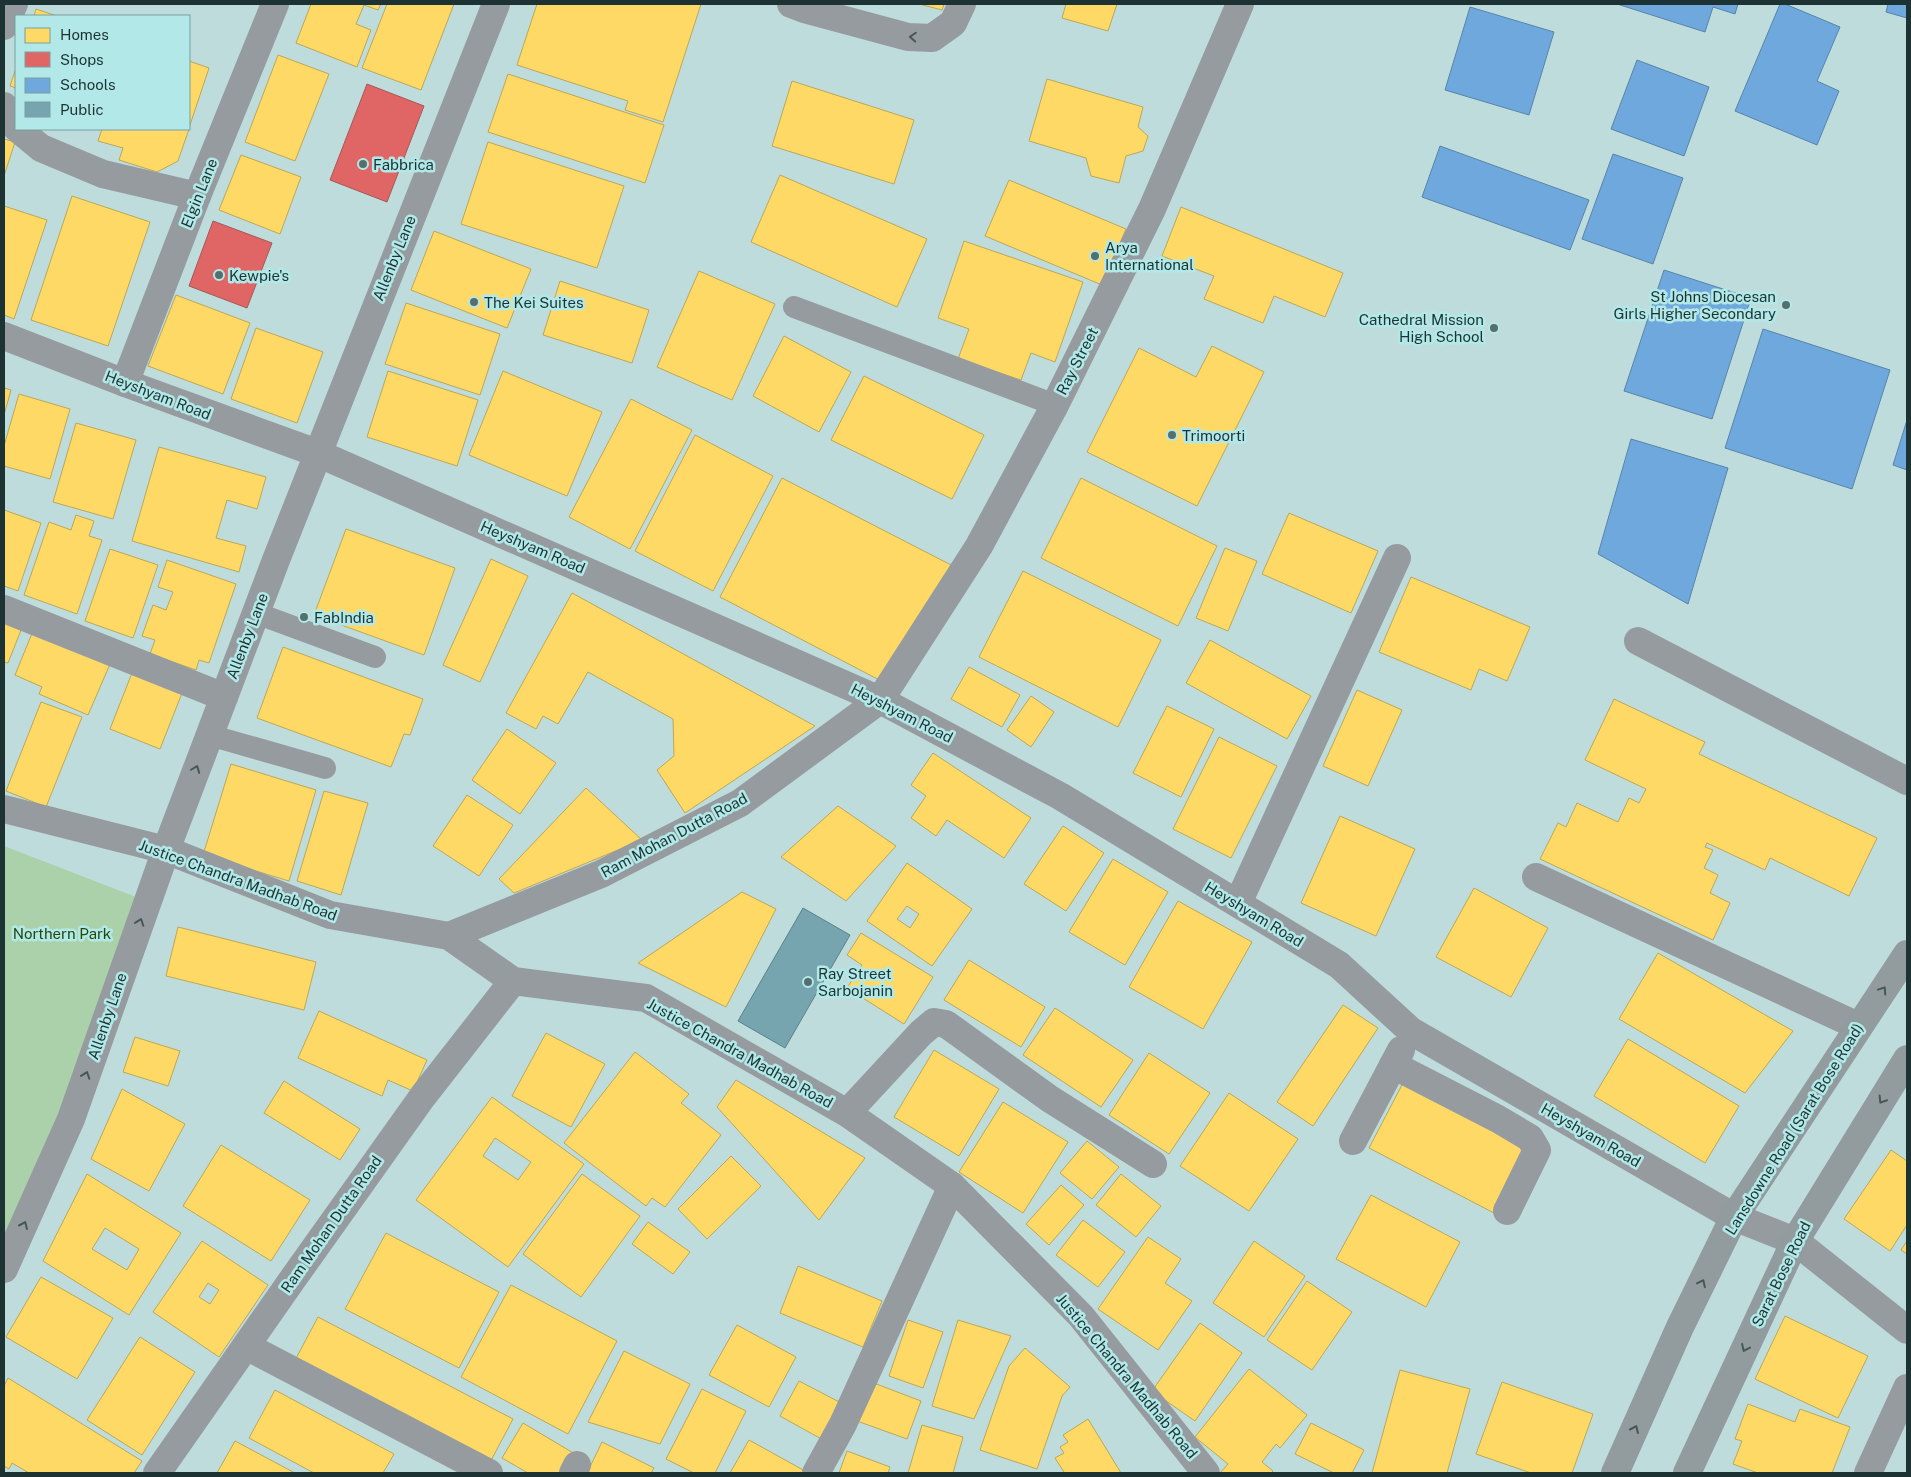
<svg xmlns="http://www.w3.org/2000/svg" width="1911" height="1477" font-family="'Public Sans',sans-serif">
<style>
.green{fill:#abd1aa}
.homes{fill:#ffd966;stroke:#bba757;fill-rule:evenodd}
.shops{fill:#e06666;stroke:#a65757}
.schools{fill:#6fa8dc;stroke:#5685a9}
.public{fill:#76a5af;stroke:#5b838a}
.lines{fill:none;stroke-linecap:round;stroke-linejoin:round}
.service{stroke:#969ba0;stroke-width:22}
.minor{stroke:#969ba0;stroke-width:28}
.secondary{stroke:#929b9e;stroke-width:28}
.oneway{stroke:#475759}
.oneway2{stroke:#465758}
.poi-dot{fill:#566e6e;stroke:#b2e9e8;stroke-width:2}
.labels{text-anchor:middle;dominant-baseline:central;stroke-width:5;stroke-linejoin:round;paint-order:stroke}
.poi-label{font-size:15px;fill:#1d3333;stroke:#b2e9e8;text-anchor:start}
.street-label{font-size:15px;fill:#1d3333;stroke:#b2e9e8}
.park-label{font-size:15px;fill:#254809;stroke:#b2e9e8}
</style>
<rect width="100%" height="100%" fill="#bfdcdc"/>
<polygon class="green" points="4,846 136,897 69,1089 4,1237"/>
<g class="homes">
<polygon points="311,4 381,4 378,10 364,5 356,24 371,30 357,67 296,43"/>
<polygon points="387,4 454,4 421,90 362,68"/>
<polygon points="537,4 701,4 663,122 625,110 628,101 517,65"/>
<polygon points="919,4 944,4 942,10"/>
<polygon points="1066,4 1117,4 1108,31 1062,18"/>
<polygon points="36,9 57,16 34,16"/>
<polygon points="278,55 329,74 295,161 245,142"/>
<polygon points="189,61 209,68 189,128"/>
<polygon points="16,68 16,88 10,86"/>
<polygon points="508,74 664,125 645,183 488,132"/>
<polygon points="1047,79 1143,107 1138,127 1148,136 1143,151 1126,156 1119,183 1091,176 1086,158 1029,141"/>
<polygon points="792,81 914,120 894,184 772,146"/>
<polygon points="102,129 189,129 178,161 157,172 119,160 123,148 98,141"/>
<polygon points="4,139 15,142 4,176"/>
<polygon points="488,142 624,186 597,268 461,224"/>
<polygon points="241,155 301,177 280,234 219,210"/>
<polygon points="780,175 927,239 897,307 751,242"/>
<polygon points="1009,180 1126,229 1102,285 985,236"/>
<polygon points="72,196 150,222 108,346 31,320"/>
<polygon points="4,206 47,220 14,319 4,315"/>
<polygon points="1181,207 1343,273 1325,317 1274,296 1263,323 1204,299 1214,276 1162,256"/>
<polygon points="434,231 531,269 507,328 411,290"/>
<polygon points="964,241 1083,282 1055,362 1031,353 1021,380 958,359 969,329 938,318"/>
<polygon points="699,271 775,304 732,400 657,367"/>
<polygon points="560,281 649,310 632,363 543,335"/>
<polygon points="176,295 250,323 223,394 148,366"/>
<polygon points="406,303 500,334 480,395 385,364"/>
<polygon points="256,328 323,352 297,423 231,399"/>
<polygon points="784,336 851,372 819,432 753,396"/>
<polygon points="1212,346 1264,372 1197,506 1087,452 1139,348 1196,377"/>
<polygon points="388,371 478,400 457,466 367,437"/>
<polygon points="503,371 602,412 567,496 469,455"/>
<polygon points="864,376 984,435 952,499 831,440"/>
<polygon points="4,388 11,390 4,415"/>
<polygon points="19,394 70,409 50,479 4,466 4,446"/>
<polygon points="631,399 692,430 630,549 569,517"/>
<polygon points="76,423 136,440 113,519 53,502"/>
<polygon points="695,435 773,476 713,591 635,551"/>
<polygon points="159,447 266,477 257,509 227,500 216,538 246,546 239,572 132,541"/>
<polygon points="782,478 951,565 889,685 720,597"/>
<polygon points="1081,478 1217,546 1178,626 1041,558"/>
<polygon points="4,510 41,523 18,591 4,586"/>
<polygon points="1289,513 1378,551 1351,613 1262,574"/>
<polygon points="76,515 94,521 89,536 102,540 77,614 24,595 49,522 71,530"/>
<polygon points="346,529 455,568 424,655 314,615"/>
<polygon points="1225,548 1257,561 1228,631 1196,618"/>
<polygon points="110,549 158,565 133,638 85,621"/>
<polygon points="491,559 528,576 480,682 443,665"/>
<polygon points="167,560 236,584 209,663 199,660 196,670 150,654 155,640 142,636 153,605 166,610 173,592 158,587"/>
<polygon points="1023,571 1161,640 1118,727 979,657"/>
<polygon points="1411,577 1530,627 1507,681 1479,669 1471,690 1379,652"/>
<polygon points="572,593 815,726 685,813 657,770 674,756 673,719 588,672 558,724 543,716 536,729 506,713"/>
<polygon points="4,618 23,625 8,663 4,662"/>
<polygon points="33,631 110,664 88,715 39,694 42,687 15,675"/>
<polygon points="1210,640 1311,696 1287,739 1186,683"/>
<polygon points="283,647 423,699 410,735 404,734 391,767 257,718"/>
<polygon points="969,667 1020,695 1002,727 951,699"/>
<polygon points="134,668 184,688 160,749 110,729"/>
<polygon points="1357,690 1402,710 1368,786 1323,766"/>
<polygon points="1031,696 1054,712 1031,747 1007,730"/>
<polygon points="1614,699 1705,742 1699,754 1877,838 1849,896 1770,858 1765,870 1707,843 1705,847 1713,850 1704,868 1718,875 1710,893 1730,903 1713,940 1540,859 1558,823 1566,827 1577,803 1618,822 1629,798 1639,803 1646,789 1585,760"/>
<polygon points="41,702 82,717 46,807 6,791"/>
<polygon points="1167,706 1214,729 1181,797 1133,773"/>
<polygon points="507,729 556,763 520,814 472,780"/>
<polygon points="1219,737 1277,766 1231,858 1173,829"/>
<polygon points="933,753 1031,818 1004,858 947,820 936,836 911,818 926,796 911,785"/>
<polygon points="231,764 316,790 289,881 203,855"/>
<polygon points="586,788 642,840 514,893 499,879"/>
<polygon points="324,791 368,803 341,895 297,881"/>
<polygon points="467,795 513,825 479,876 433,846"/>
<polygon points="838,806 896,846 846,901 781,857"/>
<polygon points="1340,816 1415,849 1376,936 1301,903"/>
<polygon points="1063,826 1104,853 1066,911 1024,884"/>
<polygon points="1113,859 1168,892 1125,965 1069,932"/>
<path d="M907,863L972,909L932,966L867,921ZM907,906L919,914L910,928L897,919Z"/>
<polygon points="1474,888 1548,928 1511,997 1436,957"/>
<polygon points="742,892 776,909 726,1007 638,963"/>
<polygon points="1178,901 1252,942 1203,1029 1129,987"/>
<polygon points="178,927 316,962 304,1010 166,976"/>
<polygon points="861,933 933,977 904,1024 847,988 862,965 847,955"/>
<polygon points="1658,953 1793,1031 1745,1093 1619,1019"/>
<polygon points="969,960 1045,1007 1021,1047 944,1000"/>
<polygon points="1343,1005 1378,1028 1313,1126 1277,1102"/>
<polygon points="1055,1008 1133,1060 1101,1107 1023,1055"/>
<polygon points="319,1011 427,1060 413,1091 388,1080 382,1096 298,1058"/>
<polygon points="546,1033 605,1064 571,1127 512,1096"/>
<polygon points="135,1037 180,1051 168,1086 123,1072"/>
<polygon points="1628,1039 1739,1106 1705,1163 1594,1096"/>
<polygon points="934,1050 999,1089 959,1156 894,1117"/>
<polygon points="635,1052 689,1094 681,1103 721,1135 665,1207 652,1198 646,1206 564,1143"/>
<polygon points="1149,1053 1210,1093 1169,1154 1109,1115"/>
<polygon points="736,1080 865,1158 819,1220 717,1107"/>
<polygon points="284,1081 360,1129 340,1160 264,1113"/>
<polygon points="1403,1083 1530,1149 1496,1214 1369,1148"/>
<polygon points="122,1089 185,1124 149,1191 91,1159"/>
<polygon points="1229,1093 1298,1139 1249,1211 1180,1166"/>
<path d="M492,1097L584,1164L508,1267L416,1200ZM495,1138L531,1162L518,1180L483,1156Z"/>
<polygon points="1003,1102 1068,1142 1023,1213 959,1172"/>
<polygon points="1087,1141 1119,1167 1092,1199 1060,1173"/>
<polygon points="221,1145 310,1200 271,1261 183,1206"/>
<polygon points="1891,1150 1907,1161 1907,1225 1890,1251 1844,1219"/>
<polygon points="731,1156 761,1186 707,1239 678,1209"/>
<path d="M87,1174L181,1233L129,1315L43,1261ZM105,1228L139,1249L127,1270L92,1249Z"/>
<polygon points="582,1174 640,1216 581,1297 523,1254"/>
<polygon points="1121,1174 1161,1206 1136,1237 1096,1205"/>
<polygon points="1061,1185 1084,1205 1049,1245 1026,1224"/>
<polygon points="1371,1195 1460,1242 1426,1307 1336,1259"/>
<polygon points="1083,1220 1125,1252 1098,1287 1056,1255"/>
<polygon points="648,1222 690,1252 673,1274 632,1244"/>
<polygon points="386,1233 499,1292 459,1368 345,1309"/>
<polygon points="1148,1237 1181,1259 1165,1283 1192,1301 1158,1350 1098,1309"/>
<path d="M202,1241L268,1285L219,1357L153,1312ZM208,1283L219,1290L210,1304L199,1297Z"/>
<polygon points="1254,1241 1305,1276 1264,1337 1213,1303"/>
<polygon points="1907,1241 1907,1254 1901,1250"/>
<polygon points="798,1266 882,1301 863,1347 780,1313"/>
<polygon points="41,1277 113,1318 77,1379 6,1337"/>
<polygon points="1307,1281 1352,1312 1312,1370 1267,1340"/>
<polygon points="511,1285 617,1341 568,1434 461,1377"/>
<polygon points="1785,1316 1868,1356 1838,1418 1755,1379"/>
<polygon points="318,1317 513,1419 488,1466 293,1364"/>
<polygon points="908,1320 943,1332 923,1388 889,1376"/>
<polygon points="958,1320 1011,1336 974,1419 932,1406"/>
<polygon points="1200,1323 1242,1353 1195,1421 1152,1391"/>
<polygon points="737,1325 796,1357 769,1407 709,1375"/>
<polygon points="140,1337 195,1372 142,1455 87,1420"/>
<polygon points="1025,1348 1070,1387 1062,1396 1037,1469 980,1450 1009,1366"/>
<polygon points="624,1351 690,1384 660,1444 588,1422"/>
<polygon points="1249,1369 1307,1415 1280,1448 1276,1444 1262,1462 1273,1471 1271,1473 1220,1473 1228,1464 1195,1437"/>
<polygon points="1400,1370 1470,1389 1447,1473 1372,1473"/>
<polygon points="8,1378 142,1461 134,1473 29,1473 12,1463 9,1469 4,1466 4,1386"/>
<polygon points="799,1381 845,1405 825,1441 780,1416"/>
<polygon points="871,1382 921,1401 907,1439 857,1421"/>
<polygon points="1502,1382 1593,1414 1572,1473 1531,1473 1476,1454"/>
<polygon points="702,1389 746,1411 715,1473 694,1473 666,1459"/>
<polygon points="275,1390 394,1454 383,1473 314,1473 249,1438"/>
<polygon points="1748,1404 1795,1422 1800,1409 1850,1427 1832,1473 1758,1473 1733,1464 1742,1441 1735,1439"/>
<polygon points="1088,1419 1121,1473 1062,1473 1064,1472 1055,1458 1064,1453 1060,1447 1068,1442 1063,1435"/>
<polygon points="523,1423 575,1454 564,1473 528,1473 502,1458"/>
<polygon points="1311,1423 1364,1450 1352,1473 1334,1473 1295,1454"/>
<polygon points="922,1425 963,1437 953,1473 908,1473"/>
<polygon points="749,1440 805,1471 804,1473 730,1473"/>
<polygon points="235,1441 295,1473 217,1473"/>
<polygon points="602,1442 654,1468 651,1473 587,1473"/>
<polygon points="847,1451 890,1467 888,1473 839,1473"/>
</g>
<g class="shops">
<polygon points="367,84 424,106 387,202 330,180"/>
<polygon points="213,221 272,243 247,308 189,286"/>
</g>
<g class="schools">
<polygon points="1617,4 1738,4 1735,14 1713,7 1705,32"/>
<polygon points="1780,4 1785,4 1840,27 1817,81 1839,91 1817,145 1735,111"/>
<polygon points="1888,4 1907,4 1907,18 1886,12"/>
<polygon points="1470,7 1554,32 1529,115 1445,90"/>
<polygon points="1637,60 1709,87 1684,156 1611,129"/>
<polygon points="1440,146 1589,200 1570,250 1422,197"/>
<polygon points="1613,154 1683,178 1653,264 1582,239"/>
<polygon points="1664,270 1751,298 1712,419 1624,391"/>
<polygon points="1763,329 1890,370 1852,489 1725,448"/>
<polygon points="1907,420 1907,470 1893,465"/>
<polygon points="1631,439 1728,468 1688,604 1598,554"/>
</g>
<polygon class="public" points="803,908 850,935 785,1048 738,1021"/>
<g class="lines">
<g class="service">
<polyline points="794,307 1055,405"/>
<polyline points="256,613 375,657"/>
<polyline points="209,735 325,768"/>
</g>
<g class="minor">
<polyline points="791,4 804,9 908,37 932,38 953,23 962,4"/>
<polyline points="4,26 14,4"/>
<polyline points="4,106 16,127"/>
<polyline points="18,129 41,148 103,174 197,196"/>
<polyline points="4,336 125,383 317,453 880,700 1060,796 1339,965 1411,1031 1734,1217 1795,1241 1907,1330"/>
<polyline points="125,383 197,196 275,4"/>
<polyline points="4,609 224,697"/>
<polyline points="1638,641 1907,781"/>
<polyline points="4,809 166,850 330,915 449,936 513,981 646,998 847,1113 952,1186 1081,1316 1206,1473"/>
<polyline points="1536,877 1858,1026"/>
<polyline points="1238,903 1397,558"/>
<polyline points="449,936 601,874 740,803 880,700 979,546 1055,405 1152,209 1240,4"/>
<polyline points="1393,1065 1498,1119 1530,1138 1537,1150 1507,1211"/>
<polyline points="847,1113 921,1033 934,1022 946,1024 1050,1099 1153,1164"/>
<polyline points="1353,1141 1401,1050"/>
<polyline points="4,1269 71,1119 166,850 276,560 496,4"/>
<polyline points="246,1346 489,1473"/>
<polyline points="157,1473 292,1280 423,1096 513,981"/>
<polyline points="573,1473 577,1465"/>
<polyline points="816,1473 843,1424 952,1186"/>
<polyline points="1868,1473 1907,1388"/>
</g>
<g class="secondary">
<polyline points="1615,1473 1680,1327 1734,1217 1907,954"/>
<polyline points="1687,1473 1795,1241 1907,1059"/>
</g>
</g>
<defs><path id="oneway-chevron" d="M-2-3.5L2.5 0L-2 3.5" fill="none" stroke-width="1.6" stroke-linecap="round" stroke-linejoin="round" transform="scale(1.25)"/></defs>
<g class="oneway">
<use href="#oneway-chevron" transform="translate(913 37) rotate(-176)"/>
<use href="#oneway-chevron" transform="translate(196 769) rotate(-69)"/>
<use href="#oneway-chevron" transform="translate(140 922) rotate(-71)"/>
<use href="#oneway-chevron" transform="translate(86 1075) rotate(-71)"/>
<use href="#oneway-chevron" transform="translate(24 1225) rotate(-66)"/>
</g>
<g class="oneway2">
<use href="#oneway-chevron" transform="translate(1883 990) rotate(-56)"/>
<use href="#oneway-chevron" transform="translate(1882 1100) rotate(122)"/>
<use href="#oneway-chevron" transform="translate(1702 1283) rotate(-64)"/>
<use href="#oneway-chevron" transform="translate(1745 1348) rotate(115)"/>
<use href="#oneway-chevron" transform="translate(1635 1429) rotate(-66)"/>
</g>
<g class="poi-dot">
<circle cx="363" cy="164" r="5"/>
<circle cx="1095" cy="256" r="5"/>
<circle cx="219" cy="275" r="5"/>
<circle cx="474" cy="302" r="5"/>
<circle cx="1786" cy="305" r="5"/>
<circle cx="1494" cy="328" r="5"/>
<circle cx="1172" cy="435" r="5"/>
<circle cx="304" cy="617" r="5"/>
<circle cx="808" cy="982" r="5"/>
</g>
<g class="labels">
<g class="poi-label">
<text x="373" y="164">Fabbrica</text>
<text x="1105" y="247">Arya<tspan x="1105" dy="17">International</tspan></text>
<text x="229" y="275">Kewpie's</text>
<text x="1776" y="296" text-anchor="end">St Johns Diocesan<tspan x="1776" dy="17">Girls Higher Secondary</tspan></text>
<text x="484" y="302">The Kei Suites</text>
<text x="1484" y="319" text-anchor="end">Cathedral Mission<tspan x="1484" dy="17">High School</tspan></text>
<text x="1182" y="435">Trimoorti</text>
<text x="314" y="617">FabIndia</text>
<text x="818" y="973">Ray Street<tspan x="818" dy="17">Sarbojanin</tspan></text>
</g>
<g class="street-label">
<text transform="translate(199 193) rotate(-68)">Elgin Lane</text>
<text transform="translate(394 258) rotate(-68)">Allenby Lane</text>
<text transform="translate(1077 361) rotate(-63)">Ray Street</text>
<text transform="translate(158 395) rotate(21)">Heyshyam Road</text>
<text transform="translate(533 547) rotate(23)">Heyshyam Road</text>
<text transform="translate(247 636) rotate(-69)">Allenby Lane</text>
<text transform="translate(902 713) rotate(27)">Heyshyam Road</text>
<text transform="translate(674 835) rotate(-28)">Ram Mohan Dutta Road</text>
<text transform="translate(238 880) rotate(20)">Justice Chandra Madhab Road</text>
<text transform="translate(1254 914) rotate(31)">Heyshyam Road</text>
<text transform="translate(107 1016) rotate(-71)">Allenby Lane</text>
<text transform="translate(740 1053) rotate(29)">Justice Chandra Madhab Road</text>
<text transform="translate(1794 1129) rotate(-58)">Lansdowne Road (Sarat Bose Road)</text>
<text transform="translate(1591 1135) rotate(30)">Heyshyam Road</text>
<text transform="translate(331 1224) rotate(-55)">Ram Mohan Dutta Road</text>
<text transform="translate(1781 1274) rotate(-64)">Sarat Bose Road</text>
<text transform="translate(1127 1376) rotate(50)">Justice Chandra Madhab Road</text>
</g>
<g class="park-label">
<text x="62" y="933">Northern Park</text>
</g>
</g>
<rect width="1911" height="1477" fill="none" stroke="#1d3333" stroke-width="10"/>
<rect x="15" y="15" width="175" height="115" fill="#b2e9e8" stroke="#76a0a0"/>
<rect x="25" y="28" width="25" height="15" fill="#ffd966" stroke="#76a0a0"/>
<text x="60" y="40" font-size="15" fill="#1d3333">Homes</text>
<rect x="25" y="52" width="25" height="15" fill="#e06666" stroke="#76a0a0"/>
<text x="60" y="65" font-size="15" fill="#1d3333">Shops</text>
<rect x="25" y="78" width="25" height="15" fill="#6fa8dc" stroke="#76a0a0"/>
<text x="60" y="90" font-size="15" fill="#1d3333">Schools</text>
<rect x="25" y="102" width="25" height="15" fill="#76a5af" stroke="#76a0a0"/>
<text x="60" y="115" font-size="15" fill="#1d3333">Public</text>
</svg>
